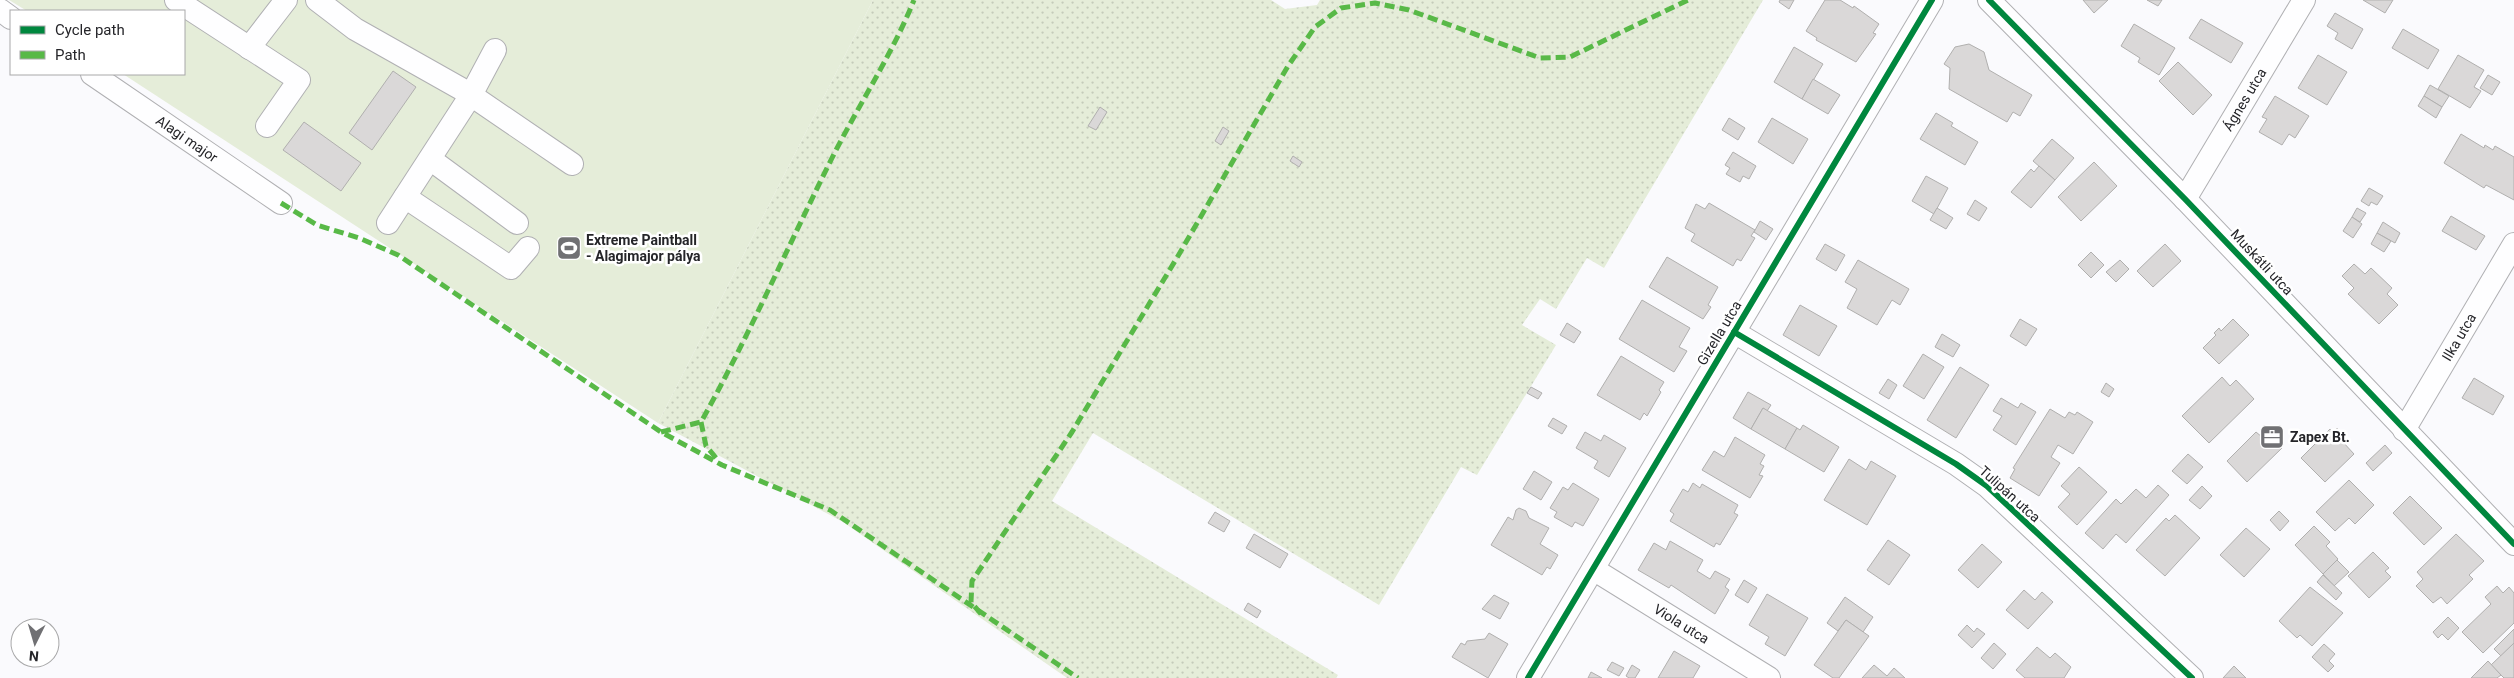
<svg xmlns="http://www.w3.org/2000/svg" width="2514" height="678" font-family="Roboto,sans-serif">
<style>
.green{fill:url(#green-dots)}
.pitch{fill:#e5edd9}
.building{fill:#dad8d8;stroke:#b0afae}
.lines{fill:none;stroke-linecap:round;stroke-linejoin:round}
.minor-casing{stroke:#b0b0b3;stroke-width:24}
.minor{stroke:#fefeff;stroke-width:22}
.quiet{stroke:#58b947;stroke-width:5;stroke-dasharray:10 5;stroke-linecap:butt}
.cycleway-casing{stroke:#fff;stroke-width:9}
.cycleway{stroke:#00873e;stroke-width:6}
.labels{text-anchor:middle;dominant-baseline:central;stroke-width:5;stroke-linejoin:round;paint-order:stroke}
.street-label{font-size:14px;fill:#252529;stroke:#fff}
.poi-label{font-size:14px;font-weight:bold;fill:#252529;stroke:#fff;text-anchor:start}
</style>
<defs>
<pattern id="green-dots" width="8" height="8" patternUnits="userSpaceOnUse" patternTransform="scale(1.25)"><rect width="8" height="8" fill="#e5edd9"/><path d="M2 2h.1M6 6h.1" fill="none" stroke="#c4cbba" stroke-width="1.8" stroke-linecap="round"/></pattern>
</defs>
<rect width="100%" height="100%" fill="#fafafd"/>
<polygon class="green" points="873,0 1271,0 1285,9 1317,5 1320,0 1763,0 1604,268 1587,258 1556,309 1540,299 1522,325 1556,345 1477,475 1461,467 1379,605 1093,433 1052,501 1338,675 1336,678 1067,678 843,522 658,423"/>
<polygon class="pitch" points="9,0 873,0 658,423 123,74 184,74 184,11 27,11"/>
<g class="building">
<polygon points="1780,0 1794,0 1789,9 1779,2"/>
<polygon points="1825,0 1840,0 1853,8 1854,6 1879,24 1873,33 1876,34 1856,62 1816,40 1817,38 1806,31"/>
<polygon points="2083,0 2108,0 2094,13"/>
<polygon points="2147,0 2162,0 2158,6"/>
<polygon points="2363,0 2393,0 2385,13"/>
<polygon points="2335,13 2363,29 2352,49 2335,39 2338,33 2327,26"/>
<polygon points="2201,19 2243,43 2231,63 2189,38"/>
<polygon points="2134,24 2175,48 2159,75 2138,62 2140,58 2121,46"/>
<polygon points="2403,29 2439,50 2428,69 2392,48"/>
<polygon points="1969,44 1984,52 1989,70 2032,95 2020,116 2013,112 2007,122 1949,89 1950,68 1944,64 1955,47"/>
<polygon points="1794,47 1823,64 1802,99 1774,82"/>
<polygon points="2318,55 2347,72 2327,105 2298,88"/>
<polygon points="2458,55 2484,70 2474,87 2481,91 2470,108 2438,89"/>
<polygon points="2178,62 2212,95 2193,115 2159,81"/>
<polygon points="393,71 416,87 372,150 349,133"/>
<polygon points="2488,75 2500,82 2492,95 2480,88"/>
<polygon points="1813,79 1840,95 1828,114 1802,99"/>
<polygon points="2430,85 2449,96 2442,107 2424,96"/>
<polygon points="2275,96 2309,116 2295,138 2289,134 2282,145 2259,132 2267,119 2262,117"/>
<polygon points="2424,96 2442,107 2436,118 2418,106"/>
<polygon points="1100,107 1107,112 1096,130 1088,126"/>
<polygon points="1936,113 1953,123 1951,126 1978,142 1965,165 1920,139"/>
<polygon points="1729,118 1745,128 1738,140 1722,130"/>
<polygon points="1772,118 1808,139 1793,164 1758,142"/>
<polygon points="304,122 361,163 341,191 283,150"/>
<polygon points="1223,127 1229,131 1221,145 1215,141"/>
<polygon points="2461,134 2484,148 2485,145 2493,150 2495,146 2514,157 2514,200 2486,185 2484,188 2444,163"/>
<polygon points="2052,139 2074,158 2055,180 2033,161"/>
<polygon points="1733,152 1756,166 1749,179 1743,176 1740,182 1726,174 1730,168 1725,165"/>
<polygon points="1293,156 1302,162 1299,167 1290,161"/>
<polygon points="2094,162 2117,186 2081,221 2058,197"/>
<polygon points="2039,166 2055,180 2031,208 2011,192 2031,169 2034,172"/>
<polygon points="1926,176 1948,188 1934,214 1912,201"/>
<polygon points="2369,188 2383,196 2377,205 2371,202 2369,206 2361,201"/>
<polygon points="1975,200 1987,208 1979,221 1967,214"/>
<polygon points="1709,203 1755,230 1751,236 1755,238 1741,261 1737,259 1733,266 1691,241 1695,234 1685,228 1696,204 1705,209"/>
<polygon points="1937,208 1953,218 1946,229 1930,220"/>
<polygon points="2357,208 2366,213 2360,222 2352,217"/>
<polygon points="2451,216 2485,236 2476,250 2442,231"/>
<polygon points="2352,217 2362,224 2353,238 2343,231"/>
<polygon points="1760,221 1773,229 1766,240 1754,232"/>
<polygon points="2383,222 2400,233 2395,243 2377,233"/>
<polygon points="2377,233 2391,241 2384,252 2371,244"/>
<polygon points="1825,244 1845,255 1836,271 1816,259"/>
<polygon points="2165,244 2181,261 2153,287 2137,271"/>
<polygon points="2091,252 2104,265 2091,278 2078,265"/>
<polygon points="1667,257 1718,287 1708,305 1711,307 1703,319 1649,287"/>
<polygon points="1858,260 1909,289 1900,305 1892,300 1877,325 1847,308 1857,289 1845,282"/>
<polygon points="2120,260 2129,269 2116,282 2106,272"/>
<polygon points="2354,264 2365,274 2371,268 2392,288 2387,294 2398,305 2379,324 2348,294 2354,288 2342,276"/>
<polygon points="1642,300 1690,328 1679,347 1687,351 1674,372 1619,339"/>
<polygon points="1800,305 1837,326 1819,356 1783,335"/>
<polygon points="2020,319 2037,329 2026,346 2010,336"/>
<polygon points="2233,319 2249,335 2219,364 2203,348 2216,335 2214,333 2219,328 2221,331"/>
<polygon points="1567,323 1581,332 1574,343 1560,335"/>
<polygon points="1942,334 1960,345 1953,357 1935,347"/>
<polygon points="1923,354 1944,367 1924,399 1903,386"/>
<polygon points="1621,356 1664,382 1659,390 1661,392 1647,416 1644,413 1640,420 1597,395"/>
<polygon points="1960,367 1989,385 1956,438 1927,420"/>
<polygon points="2222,377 2230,386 2236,380 2254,399 2209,443 2182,416"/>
<polygon points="2474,378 2504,396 2493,415 2462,398"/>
<polygon points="1888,379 1897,385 1889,399 1879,393"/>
<polygon points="2106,383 2114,389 2109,397 2101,392"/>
<polygon points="1531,387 1542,393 1538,399 1527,393"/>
<polygon points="1748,392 1771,405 1767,411 1763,408 1751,429 1733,418"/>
<polygon points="2001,398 2018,408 2021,403 2036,412 2016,445 1993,430 2002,416 1993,411"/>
<polygon points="1763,408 1797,428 1785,449 1751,429"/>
<polygon points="2050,409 2065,418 2069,412 2075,415 2077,412 2093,422 2073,454 2058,445 2051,457 2060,463 2039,496 2010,478 2015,469 2013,468"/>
<polygon points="1553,418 1567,426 1562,434 1548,426"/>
<polygon points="1803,425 1839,447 1824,472 1785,449 1797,428 1800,430"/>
<polygon points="2337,428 2346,437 2342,441 2354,454 2325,482 2301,458 2330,429 2333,432"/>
<polygon points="1585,432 1601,441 1604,435 1626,448 1609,477 1594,468 1598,461 1576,448"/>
<polygon points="2256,432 2262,437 2266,433 2282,448 2247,482 2227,461"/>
<polygon points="1735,437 1765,455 1760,464 1764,466 1759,475 1763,476 1750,498 1702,470 1714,451 1724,457"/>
<polygon points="2385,445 2392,453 2373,471 2366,463"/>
<polygon points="2188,454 2203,467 2187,484 2172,471"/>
<polygon points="1849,459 1866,470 1871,461 1896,476 1867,525 1824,500"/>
<polygon points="2079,467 2107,492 2077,525 2058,507 2070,494 2061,486"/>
<polygon points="1534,471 1552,482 1541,500 1523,489"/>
<polygon points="2349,480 2374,505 2355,524 2349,518 2335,531 2316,512"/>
<polygon points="1573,483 1599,499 1583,526 1575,522 1572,527 1554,517 1557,512 1550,508 1563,487 1568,490"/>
<polygon points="1693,483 1700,488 1702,484 1738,505 1734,513 1738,515 1720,545 1716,543 1714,547 1670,521 1674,514 1670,511 1683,489 1688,492"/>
<polygon points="2158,485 2169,495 2126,543 2116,534 2103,549 2085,533 2116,499 2121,504 2136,489 2146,498"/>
<polygon points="2202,486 2212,496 2200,509 2189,500"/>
<polygon points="2410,496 2442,528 2424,545 2393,513"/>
<polygon points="1519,508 1526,511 1529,518 1549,528 1540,544 1558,555 1550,569 1547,567 1542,575 1491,545 1508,517 1513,520 1516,510"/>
<polygon points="2279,511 2289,521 2280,531 2270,520"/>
<polygon points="1215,512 1230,521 1224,532 1208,523"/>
<polygon points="2175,515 2200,538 2165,576 2136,550 2166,518 2169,521"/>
<polygon points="2314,526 2330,542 2326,546 2338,559 2323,574 2295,545"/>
<polygon points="2246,528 2270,549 2244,577 2220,555"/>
<polygon points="1254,534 1288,554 1280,568 1246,548"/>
<polygon points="2456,534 2484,561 2469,575 2473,579 2447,604 2441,597 2433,603 2416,586 2423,579 2417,572"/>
<polygon points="1888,540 1910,555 1889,585 1867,570"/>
<polygon points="1670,541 1703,560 1697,571 1710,579 1715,571 1730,579 1725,587 1729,590 1715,614 1671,585 1669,588 1638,570 1654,543 1666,550"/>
<polygon points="1982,544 2002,562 1978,588 1958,570"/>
<polygon points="2373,552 2389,568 2385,571 2391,577 2369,598 2348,576"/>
<polygon points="2337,560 2349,572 2334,586 2323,574"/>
<polygon points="2323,575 2342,593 2336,600 2317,582"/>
<polygon points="1744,580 1757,588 1748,603 1735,595"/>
<polygon points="2497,586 2503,593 2509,587 2514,593 2514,623 2483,653 2462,632 2491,604 2485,597"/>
<polygon points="2310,587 2343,613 2312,646 2300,635 2297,638 2279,621"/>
<polygon points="2024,590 2035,600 2042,592 2053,602 2028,629 2006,610"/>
<polygon points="1767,594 1808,618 1785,656 1765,644 1769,637 1749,625"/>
<polygon points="1494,595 1509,603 1500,619 1482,609"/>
<polygon points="1845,597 1873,617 1863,632 1846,620 1838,631 1827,623"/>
<polygon points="1248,603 1261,611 1257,618 1244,610"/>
<polygon points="2448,617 2459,628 2448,640 2442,634 2438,638 2433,632"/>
<polygon points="1846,620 1869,636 1839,678 1833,678 1814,665"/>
<polygon points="1967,625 1974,632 1977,628 1985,634 1972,648 1958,635"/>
<polygon points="2514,629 2514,643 2501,656 2494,649"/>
<polygon points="1489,633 1508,644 1488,678 1452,657 1461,643 1465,645 1467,641 1485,639"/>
<polygon points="1994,643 2006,654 1993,669 1981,658"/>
<polygon points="2514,643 2514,678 2504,678 2491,665"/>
<polygon points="2324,644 2335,654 2329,661 2334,666 2328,672 2312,657"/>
<polygon points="2037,647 2050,658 2055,653 2071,667 2064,678 2025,678 2016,670"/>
<polygon points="1674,651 1700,666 1693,678 1658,678"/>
<polygon points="2488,661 2501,675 2497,678 2471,678"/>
<polygon points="1612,662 1624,668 1619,676 1607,670"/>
<polygon points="1632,665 1640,670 1635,678 1629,678 1626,676"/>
<polygon points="1874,665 1887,676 1894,668 1905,678 1862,678"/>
<polygon points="2234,666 2246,678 2223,678"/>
<polygon points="1591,672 1602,678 1588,678"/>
</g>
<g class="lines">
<defs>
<g id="minor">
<polyline points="176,0 299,80 267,126"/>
<polyline points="317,0 355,29 465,91 572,164"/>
<polyline points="1989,0 2185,199 2514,544"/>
<polyline points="0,10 11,18"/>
<polyline points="249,48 286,0"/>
<path id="s1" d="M92,74L281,203"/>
<polyline points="430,159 517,223"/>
<polyline points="405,197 511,268 528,248"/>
<path id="s2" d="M2185,199L2304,0"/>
<polyline points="388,223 471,95 495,50"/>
<polyline points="1734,332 1956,464 1987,486 2192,678"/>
<path id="s3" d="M2404,430L2514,244"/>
<path id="s4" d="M1593,569L1769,678"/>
<polyline points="1528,678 1932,0"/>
</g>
</defs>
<use href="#minor" class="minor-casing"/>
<use href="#minor" class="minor"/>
<g class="quiet">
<polyline points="281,203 317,225 359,238 398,255 661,432 722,465 830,510 1078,678"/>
<polyline points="701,422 706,446 717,459"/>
<path d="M661,432L701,422C749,336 788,246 832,158C859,104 892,55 914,0"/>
<polyline points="981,614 971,602 972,581 1072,432 1178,256 1288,66 1315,27 1341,8 1375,3 1409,10 1540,58 1570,57 1688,0"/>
</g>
<defs>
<g id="cycleway">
<polyline points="1989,0 2185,199 2514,544"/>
<polyline points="1734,332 1956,464 1987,486 2192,678"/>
<polyline points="1528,678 1932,0"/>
</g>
</defs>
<use href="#cycleway" class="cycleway-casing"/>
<use href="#cycleway" class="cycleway"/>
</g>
<defs>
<symbol id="stadium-square" viewBox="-11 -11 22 22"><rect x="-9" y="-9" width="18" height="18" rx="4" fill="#707073" stroke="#fff"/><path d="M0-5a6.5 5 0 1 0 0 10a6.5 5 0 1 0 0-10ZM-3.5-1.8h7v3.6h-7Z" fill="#fff"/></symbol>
<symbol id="office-square" viewBox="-11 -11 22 22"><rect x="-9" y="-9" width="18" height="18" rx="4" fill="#707073" stroke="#fff"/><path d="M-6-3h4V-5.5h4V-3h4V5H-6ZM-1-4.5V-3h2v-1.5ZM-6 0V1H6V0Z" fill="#fff"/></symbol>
</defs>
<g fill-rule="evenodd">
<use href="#stadium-square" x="555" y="234" width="28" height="28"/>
<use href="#office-square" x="2258" y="423" width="28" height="28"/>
</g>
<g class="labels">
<g class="street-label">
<text stroke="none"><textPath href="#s2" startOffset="116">Ágnes utca</textPath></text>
<text stroke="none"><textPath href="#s1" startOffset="115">Alagi major</textPath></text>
<text transform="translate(2262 262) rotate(47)">Muskátli utca</text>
<text transform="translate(1719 333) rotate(-59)">Gizella utca</text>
<text stroke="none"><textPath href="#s3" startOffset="108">Ilka utca</textPath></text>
<text transform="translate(2010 494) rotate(42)">Tulipán utca</text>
<text stroke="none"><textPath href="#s4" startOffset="104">Viola utca</textPath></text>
</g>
<g class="poi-label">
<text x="586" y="240">Extreme Paintball<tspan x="586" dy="16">- Alagimajor pálya</tspan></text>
<text x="2290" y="437">Zapex Bt.</text>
</g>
</g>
<rect x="10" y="10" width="175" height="65" fill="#ffffff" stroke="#a8a8a9"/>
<rect x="20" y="26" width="25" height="8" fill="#00873e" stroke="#a8a8a9"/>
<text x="55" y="35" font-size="15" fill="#252529">Cycle path</text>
<rect x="20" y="51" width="25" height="8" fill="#58b947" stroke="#a8a8a9"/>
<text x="55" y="60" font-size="15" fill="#252529">Path</text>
<g transform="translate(35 643) rotate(185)"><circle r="24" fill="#ffffff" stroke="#a8a8a9"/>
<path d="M0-4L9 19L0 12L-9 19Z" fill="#707073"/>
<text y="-8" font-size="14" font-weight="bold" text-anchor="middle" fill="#252529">N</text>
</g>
</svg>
